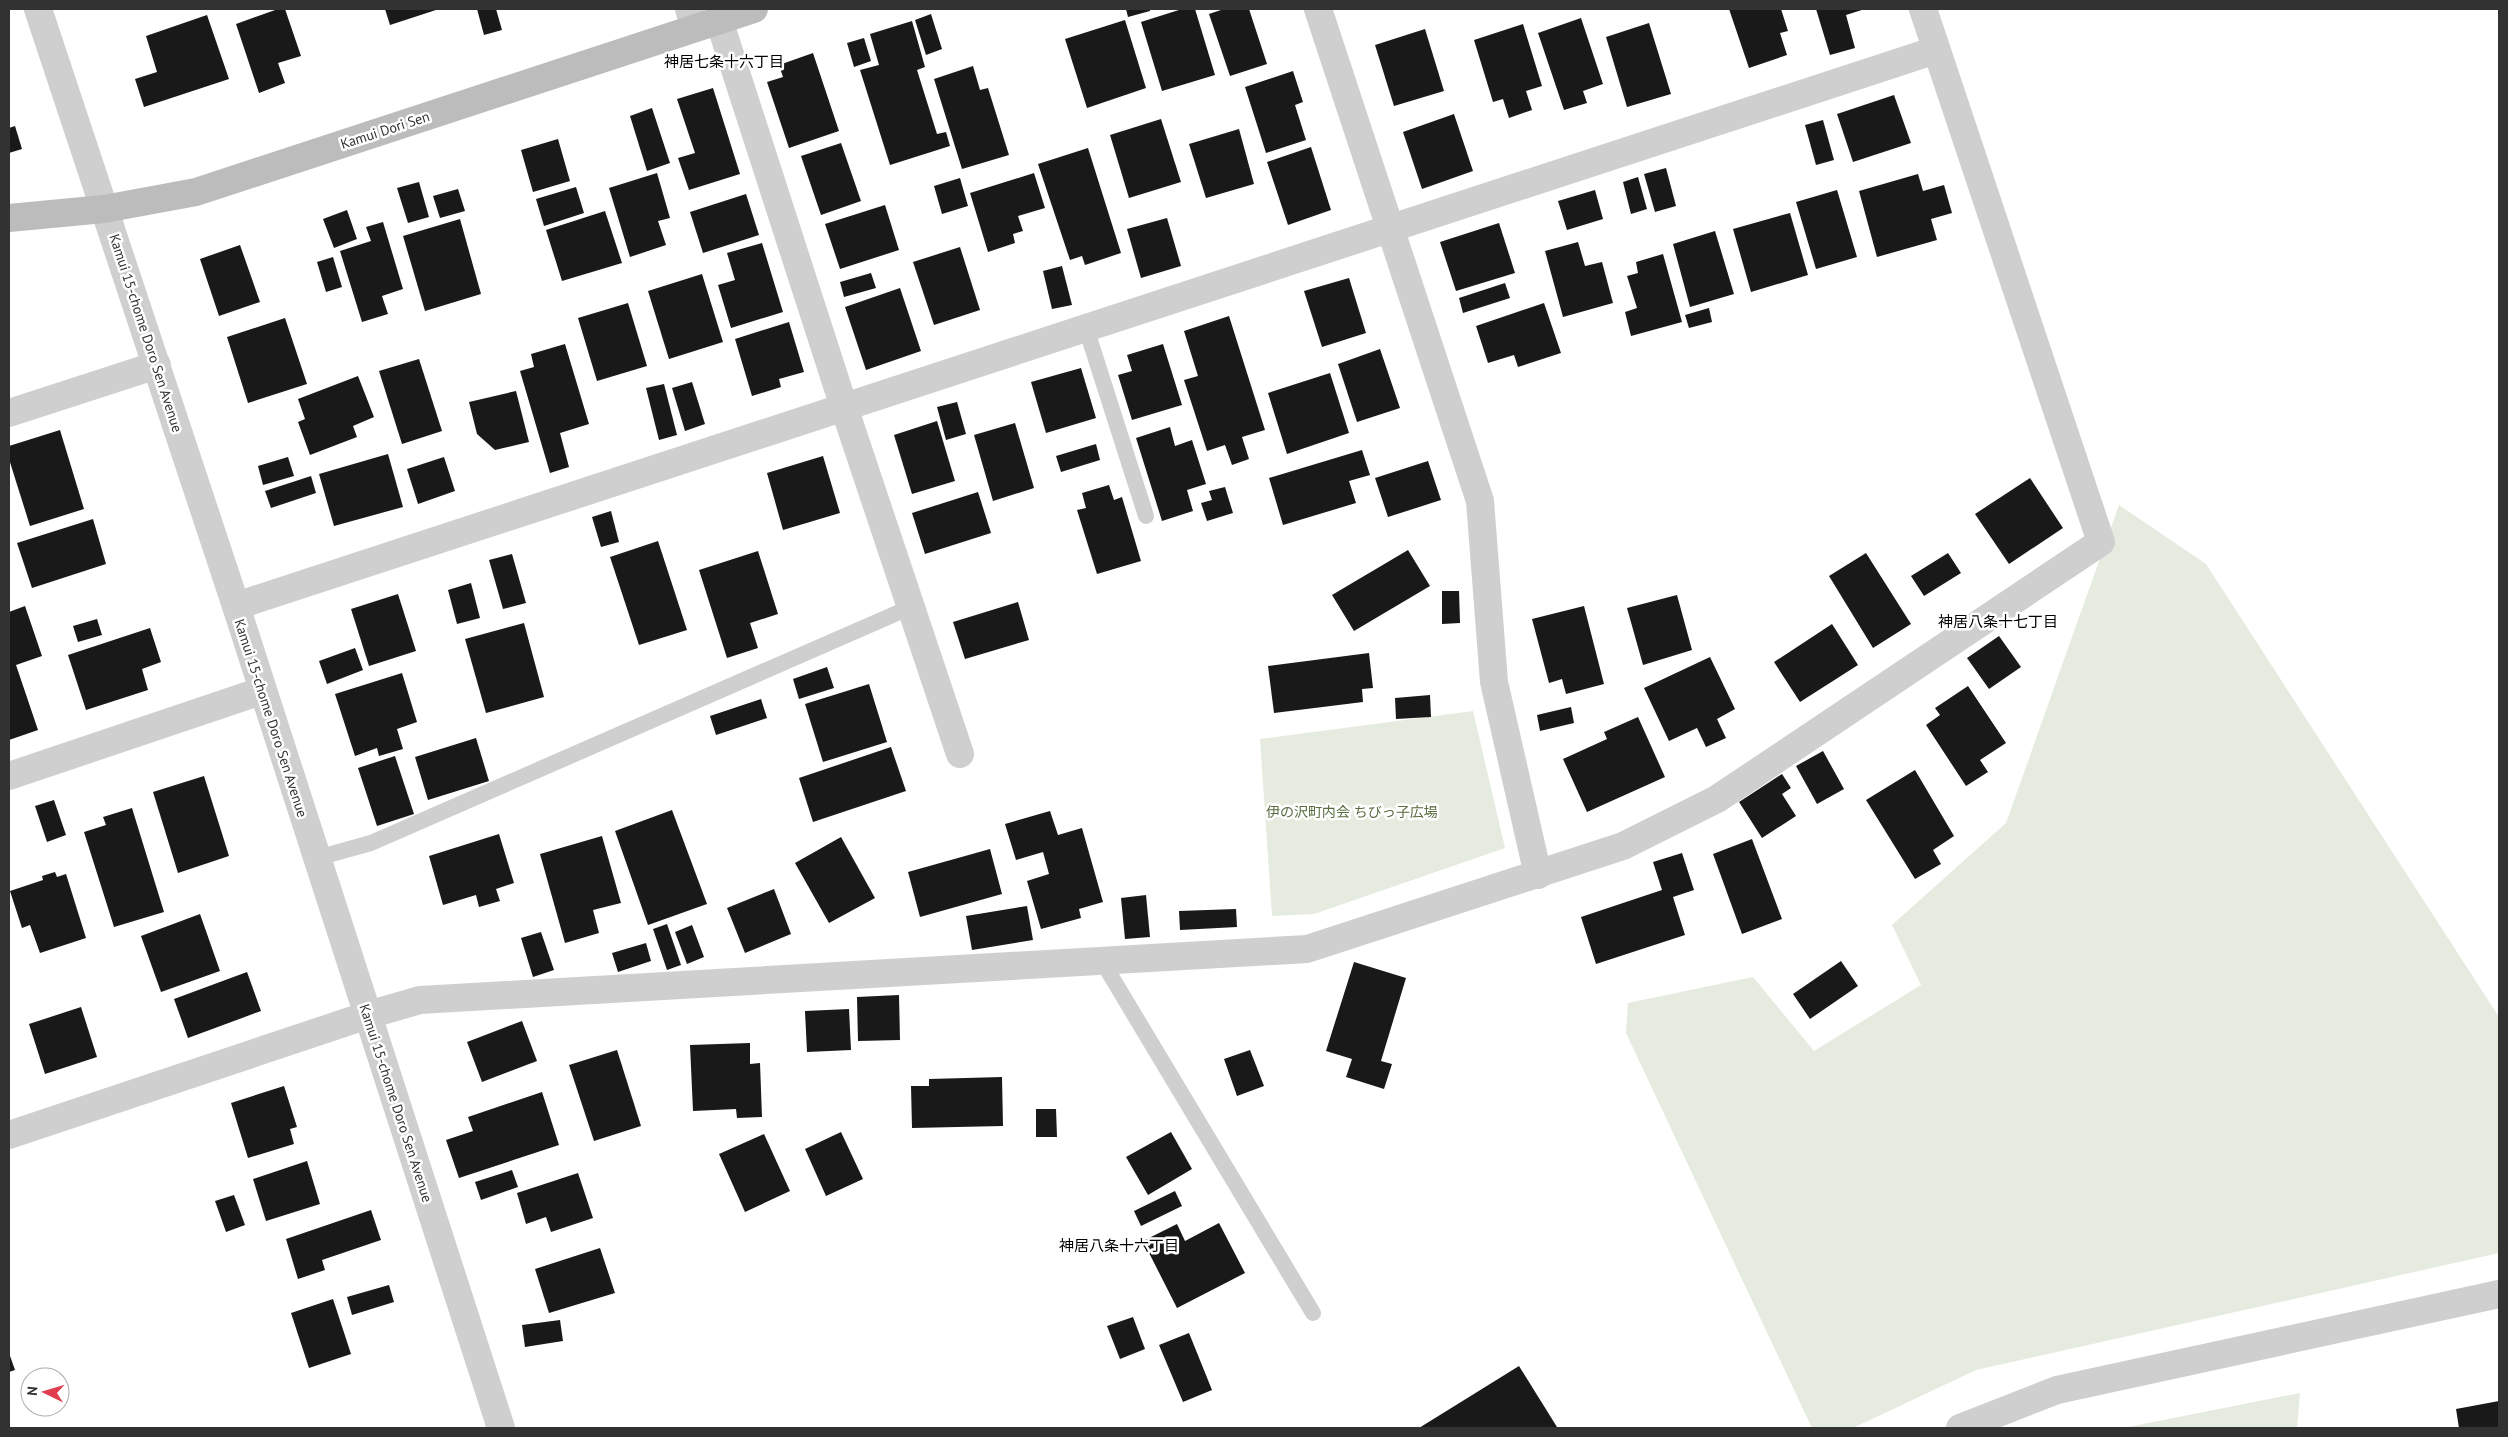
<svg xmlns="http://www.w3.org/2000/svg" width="2508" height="1437" font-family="'PT Sans','Noto Sans JP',sans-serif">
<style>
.green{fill:#e5ebde}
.building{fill:#191919}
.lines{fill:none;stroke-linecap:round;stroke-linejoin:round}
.lane{stroke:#cfcfcf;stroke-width:16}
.street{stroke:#cfcfcf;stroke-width:28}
.secondary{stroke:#bcbcbc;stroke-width:28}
.labels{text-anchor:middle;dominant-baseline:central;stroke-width:5;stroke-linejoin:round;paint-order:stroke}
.street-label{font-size:14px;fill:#323232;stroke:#fff}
.park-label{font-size:14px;fill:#576d40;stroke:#fff}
.neighbourhood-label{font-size:15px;fill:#000;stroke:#fff}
</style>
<rect width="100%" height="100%" fill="#fff"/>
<g class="green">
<polygon points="2119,505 2206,564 2499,1017 2499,1253 1976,1370 1853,1428 1812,1428 1626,1033 1628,1003 1753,977 1814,1051 1921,985 1892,925 2006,823"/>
<polygon points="1473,711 1505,848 1314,914 1272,916 1260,739"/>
<polygon points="2300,1393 2297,1428 2123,1428"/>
</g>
<g class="building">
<polygon points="278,9 285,9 301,56 278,63 285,83 259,93 236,24"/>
<polygon points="385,9 439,9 390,25"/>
<polygon points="477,9 496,9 502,30 484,35"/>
<polygon points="1126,9 1150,9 1150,11 1128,17"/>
<polygon points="1182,9 1195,9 1215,75 1162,91 1141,22"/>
<polygon points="1224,9 1249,9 1267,64 1230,76 1209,14"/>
<polygon points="1729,9 1781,9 1788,31 1780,33 1787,55 1749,68"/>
<polygon points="1816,9 1865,9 1846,15 1855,48 1830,55"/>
<polygon points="931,14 942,49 926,55 915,20"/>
<polygon points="207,15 229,79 144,107 135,79 157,72 146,36"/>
<polygon points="1581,18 1603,84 1583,91 1587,103 1564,110 1538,33"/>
<polygon points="1125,20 1146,88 1087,108 1065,39"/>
<polygon points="912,21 925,67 917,70 937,134 946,132 950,146 890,165 860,70 879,65 870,34"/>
<polygon points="1649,23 1671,94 1627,107 1606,37"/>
<polygon points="1523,24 1542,86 1526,91 1532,110 1509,118 1503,99 1493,102 1474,40"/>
<polygon points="1425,29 1444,91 1394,106 1375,45"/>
<polygon points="864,38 871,61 854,67 847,43"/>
<polygon points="813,53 839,131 789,148 767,82 783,77 779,65"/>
<polygon points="973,66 980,90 988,88 1009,155 962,169 934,79"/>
<polygon points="1293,71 1303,102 1295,105 1306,140 1266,153 1245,87"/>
<polygon points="713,88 740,174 689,190 678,158 695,153 677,99"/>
<polygon points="1894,95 1911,143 1853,162 1837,114"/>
<polygon points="652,108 670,163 647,171 630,116"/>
<polygon points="1454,114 1473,171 1422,189 1403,132"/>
<polygon points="1161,119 1181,182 1129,198 1110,135"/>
<polygon points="1823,120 1834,160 1816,165 1805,125"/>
<polygon points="15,126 22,149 9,153 9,128"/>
<polygon points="1239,129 1254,184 1206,198 1189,144"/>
<polygon points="558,139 570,181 533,192 521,150"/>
<polygon points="841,143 861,201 821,215 801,156"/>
<polygon points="1311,147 1331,210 1288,225 1267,162"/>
<polygon points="1088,148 1121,253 1085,265 1082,256 1070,260 1038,164"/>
<polygon points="1666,168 1676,206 1655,212 1644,174"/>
<polygon points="657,173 670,218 658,221 666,245 630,257 609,188"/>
<polygon points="1034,173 1045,208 1018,216 1023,231 1013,234 1015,243 988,252 970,193"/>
<polygon points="1918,174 1923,191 1944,185 1952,213 1931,219 1937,240 1877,257 1859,191"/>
<polygon points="1638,177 1647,209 1631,214 1623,182"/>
<polygon points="960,178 968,206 942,214 934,186"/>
<polygon points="419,182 429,217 408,223 397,188"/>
<polygon points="576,187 584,213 544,226 536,199"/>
<polygon points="458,189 465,211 440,218 433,196"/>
<polygon points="1595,190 1603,219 1567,230 1558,201"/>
<polygon points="1837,190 1857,257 1816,269 1796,202"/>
<polygon points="746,194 759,235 703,253 690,212"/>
<polygon points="885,205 899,250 840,269 825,224"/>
<polygon points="347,210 357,239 334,248 323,219"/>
<polygon points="605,211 622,263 562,281 546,230"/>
<polygon points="1790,213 1808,275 1751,292 1733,229"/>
<polygon points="1167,218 1181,266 1141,278 1127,229"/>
<polygon points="460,219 481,294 425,311 403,236"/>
<polygon points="383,222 403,289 382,296 388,314 362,322 340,251 371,241 366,227"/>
<polygon points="1499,223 1515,273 1456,291 1440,242"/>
<polygon points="1715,231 1734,294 1690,307 1673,244"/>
<polygon points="1578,242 1585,266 1602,262 1613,303 1563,317 1545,251"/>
<polygon points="762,243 783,312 731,328 718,285 735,280 727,253"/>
<polygon points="240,245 260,302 219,316 200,259"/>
<polygon points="960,247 980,310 934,325 913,262"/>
<polygon points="1663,254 1682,322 1631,336 1625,312 1637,308 1627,276 1638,273 1636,262"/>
<polygon points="333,257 342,287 326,292 317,262"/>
<polygon points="1062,266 1072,305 1052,309 1043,271"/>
<polygon points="871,273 876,288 844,297 840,282"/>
<polygon points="702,274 723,342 669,359 648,291"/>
<polygon points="1349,278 1366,333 1322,347 1304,291"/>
<polygon points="1505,283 1510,298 1463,313 1459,298"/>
<polygon points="900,288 921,351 866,370 845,307"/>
<polygon points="628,303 647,366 597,381 578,318"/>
<polygon points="1544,303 1561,353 1518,367 1514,355 1488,363 1476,326"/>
<polygon points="1709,308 1712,322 1689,328 1685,315"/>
<polygon points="1229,316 1265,430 1242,437 1249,459 1232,465 1225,445 1207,451 1184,380 1198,376 1184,331"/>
<polygon points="285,318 307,384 248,403 227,337"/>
<polygon points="789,322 804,372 779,379 781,387 752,396 735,339"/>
<polygon points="565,344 589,424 560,433 569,467 550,473 520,371 534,367 531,354"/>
<polygon points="1163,344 1182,405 1132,420 1118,375 1132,371 1127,355"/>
<polygon points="1380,349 1400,408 1357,422 1338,364"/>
<polygon points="419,359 442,431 402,444 379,371"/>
<polygon points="1081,368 1096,418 1046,433 1031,382"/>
<polygon points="1330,373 1349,433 1287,454 1268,393"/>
<polygon points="358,376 374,417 353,426 357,437 310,455 298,422 305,419 298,399"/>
<polygon points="692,382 705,424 685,431 672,388"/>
<polygon points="664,384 677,435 659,440 646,388"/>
<polygon points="516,391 529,442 495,450 477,434 469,402"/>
<polygon points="957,402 966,434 946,440 937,407"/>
<polygon points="937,421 955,481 912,494 894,435"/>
<polygon points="1015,423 1034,488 993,501 974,435"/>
<polygon points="1170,427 1175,446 1192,440 1206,484 1187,490 1193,511 1162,521 1136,438"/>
<polygon points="60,430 84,509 30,526 9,459 9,446"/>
<polygon points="1096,444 1100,460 1061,472 1056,456"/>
<polygon points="1362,450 1370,475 1349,481 1356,503 1283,525 1269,478"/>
<polygon points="388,454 403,507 334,526 319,474"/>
<polygon points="823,456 840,513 783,530 767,473"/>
<polygon points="288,457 294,476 263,485 258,466"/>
<polygon points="444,457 455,491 418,504 407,469"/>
<polygon points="1428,461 1441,500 1388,517 1375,478"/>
<polygon points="311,476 316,493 271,508 265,491"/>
<polygon points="2030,478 2063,528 2009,564 1975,514"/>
<polygon points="1109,485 1114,500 1122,497 1141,561 1097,574 1077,510 1086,508 1082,493"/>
<polygon points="1225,487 1233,513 1207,521 1201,503 1212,500 1209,491"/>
<polygon points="978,492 991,533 925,554 912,513"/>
<polygon points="611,511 619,542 601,547 592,517"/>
<polygon points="93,519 106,564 32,588 17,543"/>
<polygon points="658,541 687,630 639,645 610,557"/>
<polygon points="1408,550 1430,586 1354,631 1332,595"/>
<polygon points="758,551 778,614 750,623 758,648 727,658 699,570"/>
<polygon points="1866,553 1911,624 1873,648 1829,576"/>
<polygon points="1948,553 1961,573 1924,596 1911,576"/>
<polygon points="512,554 526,603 503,609 489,560"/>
<polygon points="471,583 480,618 457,624 448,590"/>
<polygon points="1442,591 1459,591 1460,623 1442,624"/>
<polygon points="398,594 416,651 369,666 351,609"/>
<polygon points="1677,595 1692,650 1643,665 1627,608"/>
<polygon points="1018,602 1029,640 965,659 953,622"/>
<polygon points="25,606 42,656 16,665 38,730 9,740 9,612"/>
<polygon points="1584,606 1604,684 1566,694 1562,679 1549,683 1532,619"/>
<polygon points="97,619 102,635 78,642 73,626"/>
<polygon points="524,623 544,697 486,713 465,639"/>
<polygon points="1832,624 1858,665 1800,702 1774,662"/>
<polygon points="150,628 161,662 142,669 148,690 86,710 68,655"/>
<polygon points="1999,636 2021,667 1989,689 1967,658"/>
<polygon points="355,648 363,670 327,684 319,661"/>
<polygon points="1369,653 1373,688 1362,689 1363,702 1274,713 1268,666"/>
<polygon points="1710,657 1735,709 1717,719 1726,738 1706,747 1697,728 1669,741 1644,688"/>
<polygon points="827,667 834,688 799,699 793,679"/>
<polygon points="402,673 417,722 397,729 403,749 379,756 377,748 355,756 335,694"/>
<polygon points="869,684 887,742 823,762 805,704"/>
<polygon points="1968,686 2006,743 1980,760 1988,772 1966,786 1926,725 1940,715 1935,708"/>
<polygon points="1430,695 1431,717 1396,719 1395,698"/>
<polygon points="761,699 767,718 716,735 710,716"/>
<polygon points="1571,707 1574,723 1540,731 1537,715"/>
<polygon points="1638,717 1665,777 1587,812 1563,759 1607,739 1604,732"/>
<polygon points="476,738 489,781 428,800 415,757"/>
<polygon points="891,747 906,791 813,822 799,778"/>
<polygon points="1823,751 1844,789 1817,804 1796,766"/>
<polygon points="395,756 414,814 377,826 358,768"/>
<polygon points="1915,770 1954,836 1933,850 1941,864 1915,879 1866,800"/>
<polygon points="1782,774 1791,788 1782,794 1796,816 1762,838 1739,802"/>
<polygon points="204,776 229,856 178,873 153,792"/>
<polygon points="54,800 66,835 47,842 35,806"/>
<polygon points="132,808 164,912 114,927 84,832 106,825 103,817"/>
<polygon points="672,810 707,904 648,925 615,831"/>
<polygon points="1050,811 1058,835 1082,828 1103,902 1079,909 1081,918 1041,929 1027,881 1049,874 1043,852 1016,860 1005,824"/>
<polygon points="499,834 514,883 496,889 500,901 479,907 476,895 443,905 429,856"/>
<polygon points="602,836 621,903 593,910 599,933 565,943 540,854"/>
<polygon points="841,837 875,898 829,923 795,863"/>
<polygon points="1752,839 1782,919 1742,934 1713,854"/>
<polygon points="990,849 1002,894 920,917 908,872"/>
<polygon points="1682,853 1694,890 1673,897 1685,935 1596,964 1581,917 1662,890 1653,862"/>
<polygon points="55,872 57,877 66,874 86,938 40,953 30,925 22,928 10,891 43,880 42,876"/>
<polygon points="774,889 791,934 745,953 727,908"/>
<polygon points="1146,895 1150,937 1125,939 1121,898"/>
<polygon points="1027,906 1033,940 972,950 966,916"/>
<polygon points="1236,909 1237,927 1180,930 1179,911"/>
<polygon points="200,914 220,971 161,992 141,936"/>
<polygon points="667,924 681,965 667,970 653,929"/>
<polygon points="692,925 704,957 687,964 675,932"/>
<polygon points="541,932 554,970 533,977 521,938"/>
<polygon points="646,943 651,961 618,972 612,953"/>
<polygon points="1841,961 1858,986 1810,1019 1793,994"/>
<polygon points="1354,962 1406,978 1381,1061 1392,1064 1384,1089 1346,1077 1352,1059 1326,1051"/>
<polygon points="247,972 261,1011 188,1038 174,999"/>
<polygon points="899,995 900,1040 858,1041 857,997"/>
<polygon points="81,1007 97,1057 45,1074 29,1024"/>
<polygon points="849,1009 851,1050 807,1052 805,1011"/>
<polygon points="522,1021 537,1061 482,1082 467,1042"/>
<polygon points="750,1043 750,1064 760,1063 762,1117 737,1118 736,1109 693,1111 690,1045"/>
<polygon points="617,1050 641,1126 594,1141 569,1065"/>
<polygon points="1250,1050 1264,1086 1237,1096 1224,1059"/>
<polygon points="1002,1077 1003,1126 912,1128 911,1086 929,1086 929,1079"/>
<polygon points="284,1086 297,1127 290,1129 294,1144 248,1158 231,1103"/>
<polygon points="542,1092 559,1145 459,1178 446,1140 473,1131 468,1117"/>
<polygon points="1036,1109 1056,1109 1057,1137 1036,1137"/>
<polygon points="841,1132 863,1179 826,1196 805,1149"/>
<polygon points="1171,1132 1192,1169 1148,1195 1126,1157"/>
<polygon points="764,1134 790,1191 745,1212 719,1154"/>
<polygon points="307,1161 320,1204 266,1221 253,1179"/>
<polygon points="512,1170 518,1187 481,1200 475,1182"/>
<polygon points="578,1173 593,1218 551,1232 546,1217 526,1224 517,1193"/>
<polygon points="1175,1191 1182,1206 1141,1226 1134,1211"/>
<polygon points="234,1195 245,1225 226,1232 215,1201"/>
<polygon points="371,1210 381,1240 322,1260 325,1270 298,1279 286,1239"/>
<polygon points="1219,1223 1245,1273 1177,1308 1143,1241 1177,1224 1185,1241"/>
<polygon points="600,1248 615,1293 549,1313 535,1269"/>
<polygon points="389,1285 394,1302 352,1315 347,1297"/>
<polygon points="333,1299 351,1354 309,1368 291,1313"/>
<polygon points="1133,1317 1145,1349 1120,1359 1107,1326"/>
<polygon points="560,1320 563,1341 525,1347 522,1325"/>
<polygon points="1189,1333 1212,1390 1183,1402 1159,1345"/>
<polygon points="9,1353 15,1370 9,1372"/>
<polygon points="1519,1366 1557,1427 1555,1428 1419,1428"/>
<polygon points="2499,1401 2499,1428 2459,1428 2456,1409"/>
</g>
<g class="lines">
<g class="lane">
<polyline points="1086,328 1146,516"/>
<polyline points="317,858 371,843 911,607"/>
<polyline points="1102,961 1313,1313"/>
</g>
<g class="street">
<polyline points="38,9 236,606 501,1428"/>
<polyline points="689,9 695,28"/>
<polyline points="1318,9 1480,501 1494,682 1538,875"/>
<polyline points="719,20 844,407 960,754"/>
<polyline points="9,413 157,365"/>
<polyline points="236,606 1936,50"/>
<polyline points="9,776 261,691"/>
<polyline points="9,1135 368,1015 420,1000 1307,949 1623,846 1717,799 2101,542 1923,9"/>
<polyline points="1960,1428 2057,1390 2499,1294"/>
</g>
<polyline class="secondary" points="9,218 104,209 196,192 754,9"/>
</g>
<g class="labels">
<g class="street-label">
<text transform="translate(385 130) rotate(-18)">Kamui Dori Sen</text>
<text transform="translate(146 333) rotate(72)">Kamui 15-chome Doro Sen Avenue</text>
<text transform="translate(271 718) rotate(72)">Kamui 15-chome Doro Sen Avenue</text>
<text transform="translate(396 1103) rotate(72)">Kamui 15-chome Doro Sen Avenue</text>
</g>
<g class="park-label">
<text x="1352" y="812">伊の沢町内会 ちびっ子広場</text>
</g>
<g class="neighbourhood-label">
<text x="724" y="61">神居七条十六丁目</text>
<text x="1998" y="621">神居八条十七丁目</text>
<text x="1119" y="1245">神居八条十六丁目</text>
</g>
</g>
<rect width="2508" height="1437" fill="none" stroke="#323232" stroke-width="20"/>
<g transform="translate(45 1392) rotate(275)"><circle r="24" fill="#ffffff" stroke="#adadad"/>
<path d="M0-4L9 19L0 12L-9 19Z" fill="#e03d4f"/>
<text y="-8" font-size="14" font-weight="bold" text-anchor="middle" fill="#323232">N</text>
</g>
</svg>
